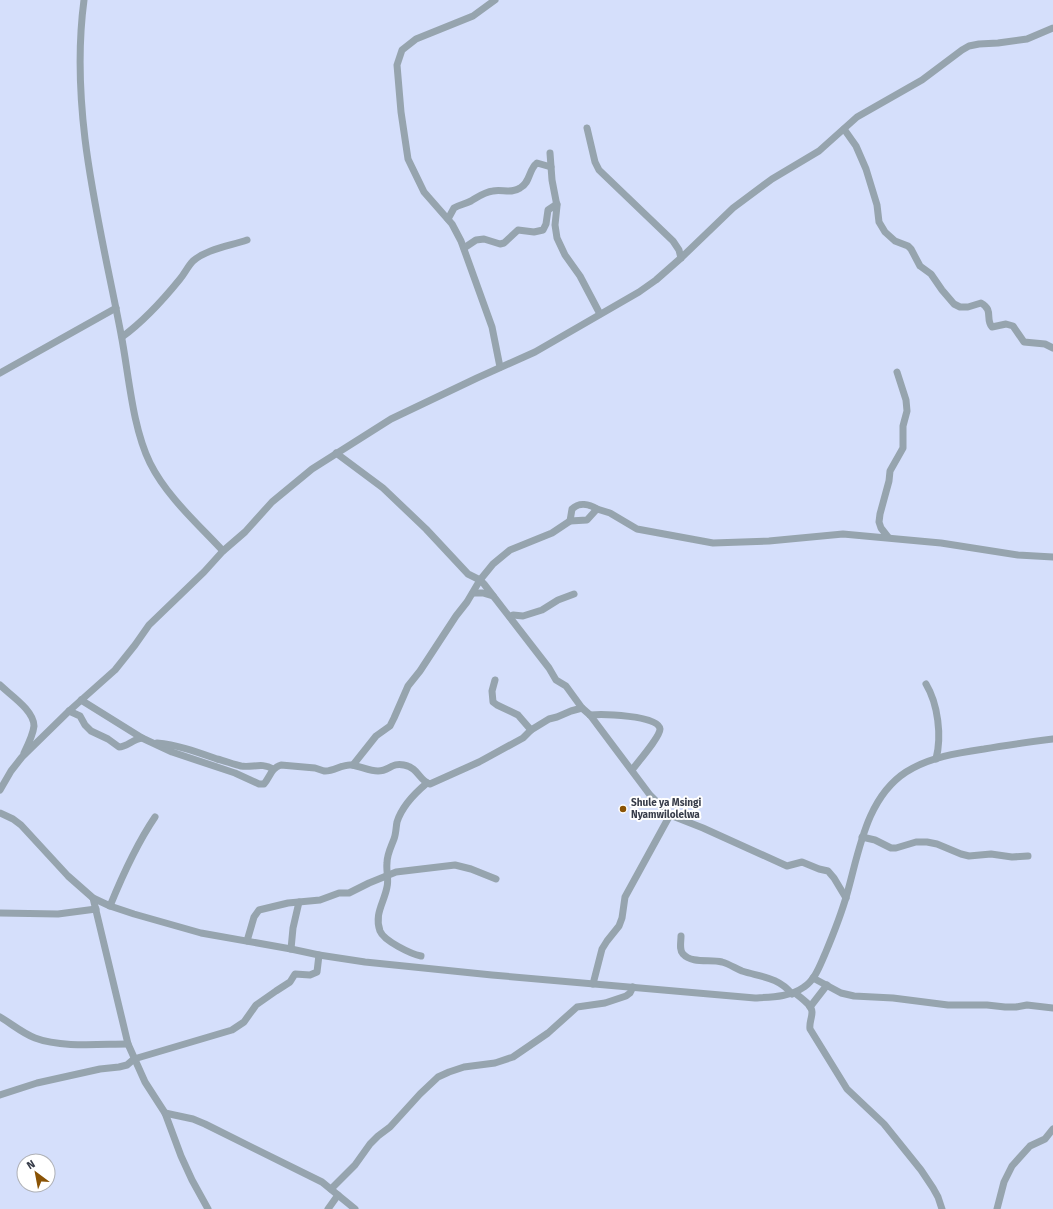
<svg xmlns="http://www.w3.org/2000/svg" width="1053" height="1209" font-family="'Fira Sans',sans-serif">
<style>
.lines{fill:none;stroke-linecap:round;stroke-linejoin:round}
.minor{stroke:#96a4ae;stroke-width:7}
.poi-dot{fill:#8a5305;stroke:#fff;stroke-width:1.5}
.labels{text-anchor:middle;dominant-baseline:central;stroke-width:4;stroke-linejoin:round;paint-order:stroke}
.poi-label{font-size:10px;font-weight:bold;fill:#373c49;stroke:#fff;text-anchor:start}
</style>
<rect width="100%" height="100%" fill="#d5dffb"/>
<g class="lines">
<g class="minor">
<path d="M84,0C69,113 100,224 121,334C129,375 132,426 150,463C167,497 198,524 223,551"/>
<polyline points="495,0 473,16 416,39 402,50 397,65 401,112 408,159 424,192 452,224 461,241 492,327 500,367"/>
<polyline points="587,128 595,162 599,170 673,241 679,250 681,258"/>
<path d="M844,129L856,146L866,169L877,205L879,222L885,232L895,241L908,246L911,249L920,266L931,274L942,290L954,304L960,307H968L981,303C994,310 985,319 992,327L1006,324L1013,326L1024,342L1045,344L1053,348"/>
<polyline points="550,153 552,180 557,206 555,225 557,238 565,255 580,276 600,314"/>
<path d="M448,219L454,208C459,205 465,204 471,201C478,197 484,192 493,191C502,189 511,194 520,188C531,182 528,170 537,163L551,167"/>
<polyline points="464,248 476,240 484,239 500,244 504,243 518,230 534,232 543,230 546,224 548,210 557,204"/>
<path d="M122,337C144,321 163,300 180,279C185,273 188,266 193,261C207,249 230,246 247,240"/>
<polyline points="0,373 116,308"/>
<polyline points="336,453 383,488 426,529 468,574 480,580 484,584 549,668 556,680 566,686 582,708 590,715 650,795 670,815 703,828 787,866 802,862 819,869 828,871 834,878 846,898"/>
<path d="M570,521L572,509C579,502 589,504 597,509"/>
<polyline points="888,537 881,528 879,522 880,514 889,481 890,471 903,448 903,426 907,411 906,400 897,372"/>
<polyline points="473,593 483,593 493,596"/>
<polyline points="510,617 513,615 523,616 542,610 558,600 574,594"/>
<polyline points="495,680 492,691 493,702 497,705 518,715 531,730"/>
<path d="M926,684C938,704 942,736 936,759"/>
<path d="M0,685C10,695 34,710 34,726C33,735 28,745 24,753"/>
<polyline points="81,700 142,738"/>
<path d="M69,711L80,716L85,725L91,731L108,739L119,747C127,747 133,739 142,738L172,752L235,773L259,784H264C270,777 271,768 281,765C292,766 304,767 315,768C318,769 321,770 324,771C333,772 342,764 351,765C360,766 369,771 378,771C389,771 392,762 404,765C419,768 419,781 430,784L479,762L523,738L531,730L549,719L557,717L571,711L582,708"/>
<path d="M590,715C601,714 659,715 660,729C660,737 637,763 632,770"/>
<path d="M157,743C178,745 197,752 217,759C225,761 233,764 241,766C252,768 262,762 273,769"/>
<polyline points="353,765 376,736 390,726 394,718 408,686 420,671 456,616 467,602 480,580 493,564 510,550 552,533 570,521 587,520 597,509 610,513 637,529 713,543 769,541 843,534 941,543 1018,555 1053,557"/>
<polyline points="0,790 11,771 22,757 69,711 115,670 135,645 149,625 204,572 223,551 245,532 272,502 312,469 391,419 477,378 535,352 639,292 656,280 681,258 733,208 772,179 819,151 857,117 922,80 962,50 969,46 979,44 998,43 1027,39 1053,28"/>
<path d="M0,813L13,819L21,825L68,876L93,898L110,906L134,914L201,933L291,949L319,955L365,962L492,975L755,998C772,997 790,997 804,987C815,980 820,965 825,954C833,935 841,915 847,894C859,852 866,798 906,772C930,757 957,753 984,749C1007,745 1030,742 1053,739"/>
<polyline points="862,837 875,840 891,848 896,848 916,842 927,842 937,844 961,854 969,856 991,854 1012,857 1028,856"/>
<polyline points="93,898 128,1044 145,1082 165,1113 181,1156 192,1180 208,1209"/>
<path d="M110,906C123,874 136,845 155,817"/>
<polyline points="0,913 58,914 96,909"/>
<path d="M681,936C681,942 679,950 683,954C692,964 710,959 722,962C729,964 735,968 742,971C761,977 778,977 792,994"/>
<polyline points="247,941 254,917 259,910 288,903 320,900 339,893 349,893 369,883 396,872 455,865 471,869 496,879"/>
<polyline points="291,949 293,928 299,902"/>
<path d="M421,956C411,954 384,941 380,931C374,914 384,903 387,887C389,879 386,871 387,863C387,854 391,847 394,839C396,834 396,827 397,822C402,806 415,793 427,783"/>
<polyline points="813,978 841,993 854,996 893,998 948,1005 987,1005 1005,1007 1016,1007 1027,1005 1053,1008"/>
<polyline points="593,984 602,949 607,941 619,926 622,918 625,897 670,815"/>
<path d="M795,993C800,997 812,1005 812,1012C812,1018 809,1023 810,1029L847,1089L884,1124L921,1170L933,1188L938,1197L942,1209"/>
<polyline points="810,1007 827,985"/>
<path d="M0,1017C12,1024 22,1033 35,1038C61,1048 101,1044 128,1044"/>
<polyline points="0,1095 37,1083 100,1069 119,1067 127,1065 134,1059 232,1030 244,1022 256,1005 276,991 290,982 295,974 310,975 317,972 319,955"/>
<polyline points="165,1113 193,1119 205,1124 322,1182 355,1209"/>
<polyline points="331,1189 355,1165 370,1144 378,1136 390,1127 420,1094 438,1077 449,1072 464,1067 495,1063 513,1057 548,1033 577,1007 605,1003 626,996 630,993 633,987"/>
<polyline points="328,1209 338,1195"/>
<polyline points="997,1209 1004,1182 1012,1166 1030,1146 1045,1139 1053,1129"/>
</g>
</g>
<circle class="poi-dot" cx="623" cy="809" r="4"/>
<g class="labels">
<g class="poi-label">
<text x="631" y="803">Shule ya Msingi<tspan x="631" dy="12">Nyamwilolelwa</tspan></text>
</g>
</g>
<g transform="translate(36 1173) rotate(328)"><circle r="19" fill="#ffffff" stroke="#afb1b6"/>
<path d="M0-3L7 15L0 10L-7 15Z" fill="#8a5305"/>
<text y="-6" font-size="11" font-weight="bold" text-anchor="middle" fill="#373c49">N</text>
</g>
</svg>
